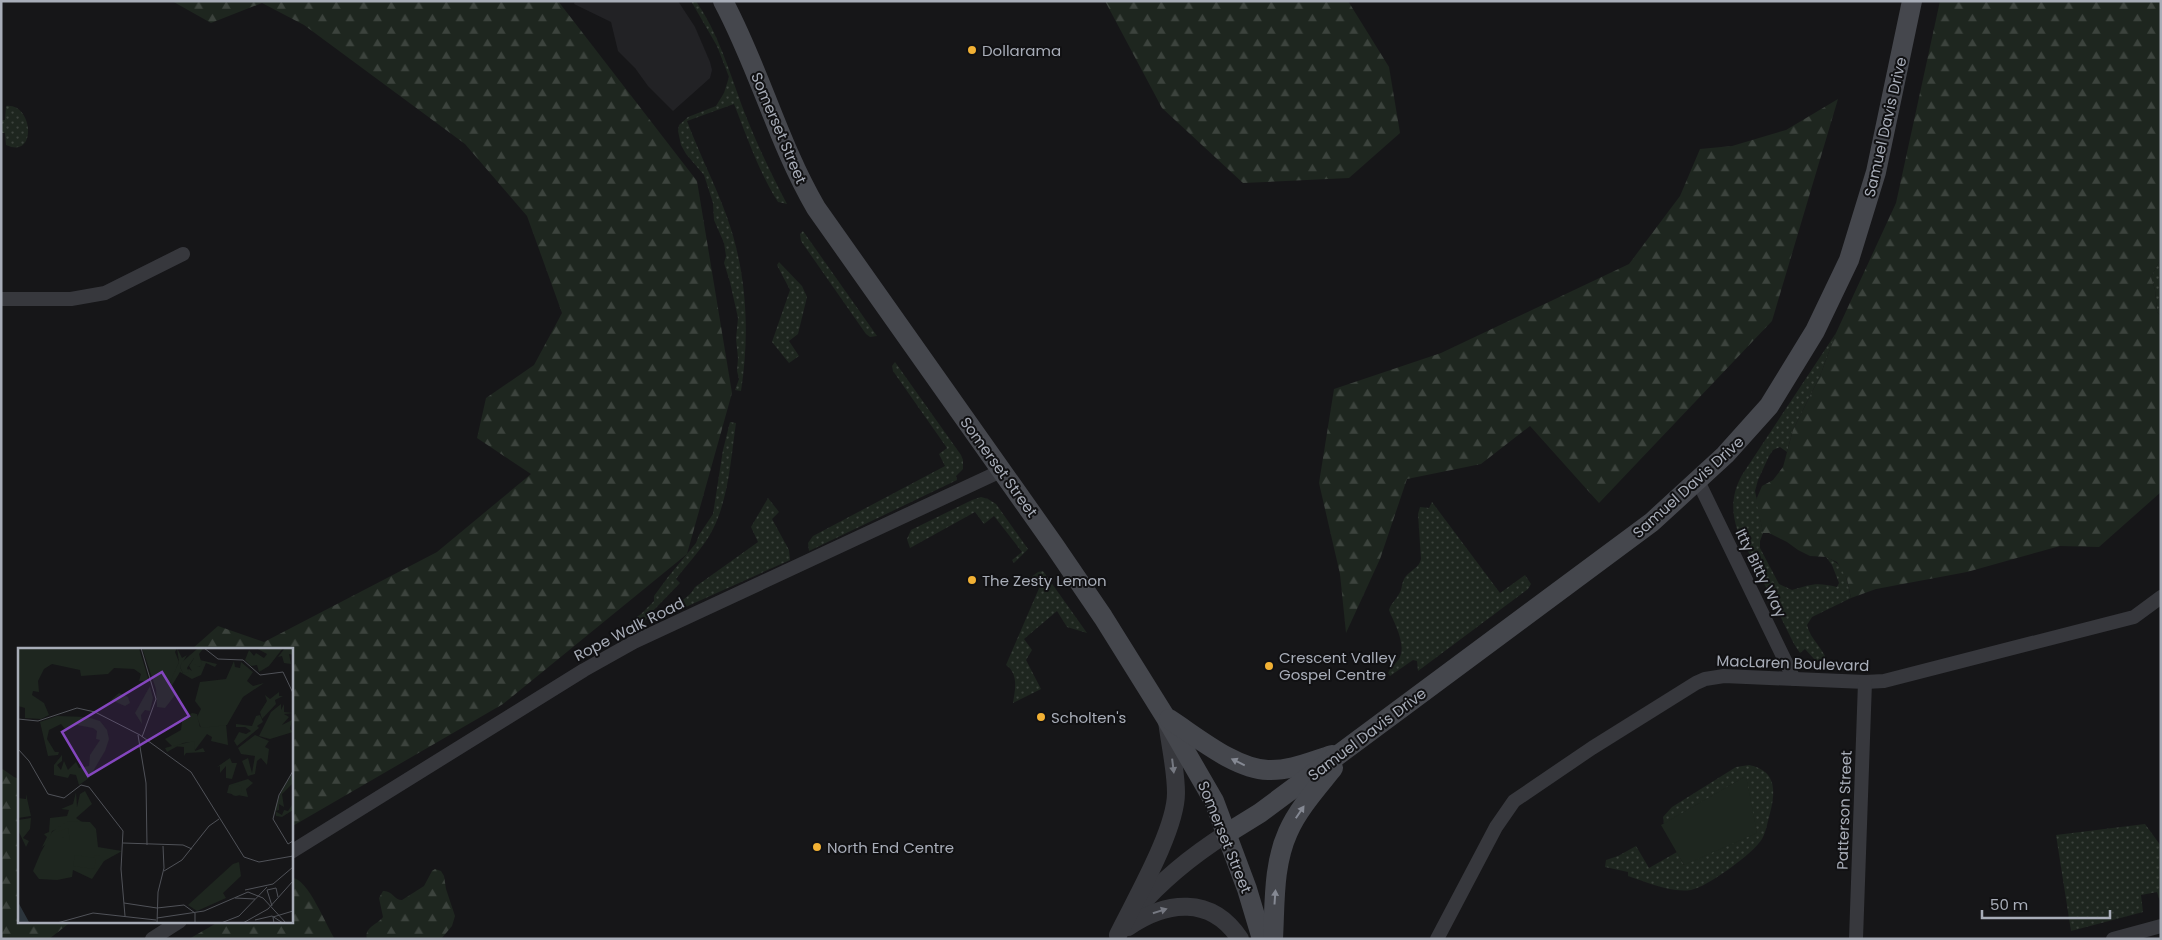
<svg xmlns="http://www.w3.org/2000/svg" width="2162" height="940" font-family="Poppins,sans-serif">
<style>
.built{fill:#222225}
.grass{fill:url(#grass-dots)}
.forest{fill:url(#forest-firs)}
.garden{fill:#1e261f}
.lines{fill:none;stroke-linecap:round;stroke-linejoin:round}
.minor{stroke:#37383d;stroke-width:14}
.tertiary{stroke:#37383d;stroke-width:18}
.secondary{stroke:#45474d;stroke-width:20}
.oneway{fill:#858993}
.oneway2{fill:#757881}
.poi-dot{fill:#f2b134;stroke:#111113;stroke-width:2}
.labels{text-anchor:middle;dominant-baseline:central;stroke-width:4;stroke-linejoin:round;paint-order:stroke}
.poi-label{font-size:15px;fill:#a8adb8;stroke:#111113;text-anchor:start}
.street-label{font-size:15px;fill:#a8adb8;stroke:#111113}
.inset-road{fill:none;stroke:#505258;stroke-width:1}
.view{fill:#8446be;fill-opacity:0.15;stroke:#8446be;stroke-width:2.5}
.inset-edge{fill:none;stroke:#a8adb8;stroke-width:2.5}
</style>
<defs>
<pattern id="grass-dots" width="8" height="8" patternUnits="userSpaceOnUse" patternTransform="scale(1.25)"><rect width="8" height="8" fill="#1e261f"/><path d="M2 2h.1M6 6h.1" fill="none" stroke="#3c433d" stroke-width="1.8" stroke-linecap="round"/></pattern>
<pattern id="forest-firs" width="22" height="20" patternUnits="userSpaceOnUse" patternTransform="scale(1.25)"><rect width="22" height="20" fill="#1e261f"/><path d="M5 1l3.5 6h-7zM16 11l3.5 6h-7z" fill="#3c433d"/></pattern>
</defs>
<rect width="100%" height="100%" fill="#161618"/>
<polygon class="built" points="575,1 678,1 695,27 710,62 712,70 710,78 673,111 648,86 635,68 618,51 611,22 574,4"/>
<g class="grass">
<path d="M691,1H696C718,33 729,70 742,106C755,140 770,172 787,204L778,202C759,172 747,137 734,104L687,121C699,153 715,184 727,217C747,273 750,333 741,391L735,390L739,379L737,371L738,358L736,339L738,318L730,282L724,263L726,256L724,243L714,220L713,203L704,175L686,154L681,145L678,131L679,125L688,117L716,106L724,93L729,77L717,46Z"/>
<path d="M6,106C33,102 38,160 6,145L5,133H1V120H5Z"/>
<polygon points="803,231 877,336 870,337 866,334 801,241 800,234"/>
<polygon points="2161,258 2161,316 2157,312 2155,290 2151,277"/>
<polygon points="779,262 802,286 807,297 798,334 789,341 799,356 789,363 772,342 790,290 777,265"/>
<path d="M1836,333L1820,376L1793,430L1787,452L1780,447L1773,450L1769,456L1758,480L1755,491L1763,533L1760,541V548L1779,584L1792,590C1811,584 1817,582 1837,587L1839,583L1832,565L1826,557C1846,565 1847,579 1851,598L1812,617L1807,625C1810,639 1824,649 1828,663L1815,660L1805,649L1800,653L1794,644L1737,529C1731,510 1732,493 1742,475Z"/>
<polygon points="895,362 961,455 963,460 963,469 956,476 957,480 809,551 808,543 813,536 945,466 939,454 947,448 893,371 892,366"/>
<path d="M730,422L736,423C731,457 729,497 713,529C704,547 688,563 676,579L680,583L650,614L639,629L616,640L632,620L641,614L654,601V596L668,577L696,543L699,535L713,514L723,450Z"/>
<polygon points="981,497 988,499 996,504 1028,549 1014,563 1012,560 1022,552 994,516 984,524 975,512 910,548 907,539 911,530 972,500"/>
<path d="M768,498L779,512L772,519L789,550L790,560L659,619C667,604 686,604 695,587L758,542L751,527Z"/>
<path d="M1432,502L1500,593L1525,575L1531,584L1528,589L1418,671L1417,661L1413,660L1390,676L1388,673C1391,667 1397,663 1400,657C1406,643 1394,623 1389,610C1391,603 1396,600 1399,594C1403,588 1401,582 1406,576C1412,569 1419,568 1421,559L1418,514L1420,507L1429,508Z"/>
<path d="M1043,571L1087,633L1067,627L1057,611L1024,639L1032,650L1026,660L1041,689L1013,703C1015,690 1019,674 1006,665L1040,586L1027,580L1038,572Z"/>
<path d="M1749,765C1779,771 1775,795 1769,817C1767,824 1766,832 1762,839C1754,853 1707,887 1691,890C1670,893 1647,882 1628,876V872L1605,867L1606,860L1618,856L1636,846L1649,868L1677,852L1684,865L1745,777L1664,824L1663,817L1672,807L1736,767Z"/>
<polygon points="2145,824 2161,846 2161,904 2157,892 2141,895 2143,912 2071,931 2056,835"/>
</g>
<g class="forest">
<polygon points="172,1 558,1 697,181 732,393 687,554 503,704 291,827 291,649 192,649 218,626 264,642 437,552 531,474 477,438 486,398 534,365 562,313 527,216 465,144 304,25 262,3 211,23"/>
<polygon points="1105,1 1348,1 1389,67 1400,133 1349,178 1243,183 1162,108"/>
<polygon points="1940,1 2161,1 2161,258 2151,277 2155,290 2157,312 2161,316 2161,492 2099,547 2060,546 1967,572 1876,589 1851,598 1847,579 1837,562 1826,557 1810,556 1798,550 1787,542 1769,533 1763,533 1756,500 1762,486 1773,480 1783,467 1793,430 1820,376 1836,333 1896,203"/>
<polygon points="1838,99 1772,321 1599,503 1530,426 1481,464 1407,479 1380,559 1346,633 1340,574 1319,483 1334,389 1441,353 1629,264 1680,196 1700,149 1732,146 1786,130"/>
<polygon points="1,768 14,777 19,779 19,921 72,921 49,939 1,939"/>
<path d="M435,869L441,871L444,876L446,889L455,916L452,926L441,939H367C364,927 377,925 383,917L379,898L383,891C392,890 394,900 402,900L424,886L432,871Z"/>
<path d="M292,878C308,878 326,926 335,939H189L220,921H291Z"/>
</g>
<polygon class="garden" points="1746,776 1757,833 1684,865 1661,825"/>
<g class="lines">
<g class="minor">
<polyline points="1,299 71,299 105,293 183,254"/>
<polyline points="1698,481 1794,679"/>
<polyline points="291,852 584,670 634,642 1001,471"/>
<polyline points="152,939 180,921"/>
<polyline points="1437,939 1496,827 1514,801 1592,748 1696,683 1705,679 1724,676 1865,682 1884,681 2134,617 2161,597"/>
<polyline points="1856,939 1865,682"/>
<polyline points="2113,939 2161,926"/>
</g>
<g class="tertiary">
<path d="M1136,910C1162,880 1193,855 1226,834"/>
<path d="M1128,927C1166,901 1211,895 1240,939"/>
<path d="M1118,935C1135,900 1176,830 1176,793C1176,770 1170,745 1167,721"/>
</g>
<g class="secondary">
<path d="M723,1C759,68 778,143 816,208L1054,545L1103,617L1166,718L1214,801L1247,889L1262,939"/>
<path d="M1169,719C1197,737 1235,769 1268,770C1290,771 1312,761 1332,755"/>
<polyline points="1226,834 1260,813 1652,522 1725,455 1769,406 1815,331 1849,260 1876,172 1912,1"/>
<path d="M1273,939C1275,903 1273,865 1288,832C1298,809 1317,788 1333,768"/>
</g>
</g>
<defs><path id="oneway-solid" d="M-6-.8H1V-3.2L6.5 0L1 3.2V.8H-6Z" transform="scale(1.25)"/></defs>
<g class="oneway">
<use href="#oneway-solid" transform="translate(1238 762) rotate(-154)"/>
<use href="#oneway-solid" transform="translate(1300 812) rotate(-56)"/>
<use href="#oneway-solid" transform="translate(1275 897) rotate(-86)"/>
</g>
<g class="oneway2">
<use href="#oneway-solid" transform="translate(1173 766) rotate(83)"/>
<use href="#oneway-solid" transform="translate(1160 911) rotate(-18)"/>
</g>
<g class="poi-dot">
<circle cx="972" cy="50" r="5"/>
<circle cx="972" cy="580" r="5"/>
<circle cx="1269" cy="666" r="5"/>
<circle cx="1041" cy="717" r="5"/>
<circle cx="817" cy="847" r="5"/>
</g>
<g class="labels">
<g class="poi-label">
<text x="982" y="50">Dollarama</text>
<text x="982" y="580">The Zesty Lemon</text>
<text x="1279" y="657">Crescent Valley<tspan x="1279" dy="17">Gospel Centre</tspan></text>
<text x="1051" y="717">Scholten's</text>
<text x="827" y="847">North End Centre</text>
</g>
<g class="street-label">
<text transform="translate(1885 127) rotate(-77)">Samuel Davis Drive</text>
<text transform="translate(779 128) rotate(67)">Somerset Street</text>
<text transform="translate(999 467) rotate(54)">Somerset Street</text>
<text transform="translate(1688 487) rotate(-42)">Samuel Davis Drive</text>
<text transform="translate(1761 573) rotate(64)">Itty Bitty Way</text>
<text transform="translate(629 629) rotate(-27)">Rope Walk Road</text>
<text transform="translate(1793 663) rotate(2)">MacLaren Boulevard</text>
<text transform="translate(1367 734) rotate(-37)">Samuel Davis Drive</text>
<text transform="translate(1844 810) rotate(-88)">Patterson Street</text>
<text transform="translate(1225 837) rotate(68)">Somerset Street</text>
</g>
</g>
<g transform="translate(18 648)">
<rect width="275" height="275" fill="#161618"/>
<path d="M159,0L164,10L169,7L162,19L165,25L171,21L174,23L171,18L176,10V15L182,19V12L199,16L197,19L188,15L183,27L174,31L162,24L153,39L152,32L161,14ZM174,65L179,66L182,79L208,76L210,97L193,93L194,89L189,86L177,102L173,94L165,95L149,104L147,100L154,98L147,91L163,82L164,74ZM230,131L235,135L228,141L230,149L209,145L211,137Z" fill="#1e261f"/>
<path d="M3,0H121L131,33H121L123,26L116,21L96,20L90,26L63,28L62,22L34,16L26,21L20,33L21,44L15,43L14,47L26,55L31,67L23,71L7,70V60L0,58V2ZM124,0H159L157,4L161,14L151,37L158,46L147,60L139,59L138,41ZM238,0H265L251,18L241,24L239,17L233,18L227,12L231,2L236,8L238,5L246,10L249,6ZM267,0H275V7L271,6L273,16L266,15L264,8L260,9ZM179,1H185L181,6L184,17L181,19L176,16V10L169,20L171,24L165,25L162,19L164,14ZM216,13L217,19L222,20L223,14L235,24L229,33L235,38L246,35L225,49L209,77L183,80L179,69L183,61L177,53L182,34L208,31ZM132,38L135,50L132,63L127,62L123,67L124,76L117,65ZM261,44V48H265L257,52L258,56L244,71L242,64L249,53L247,47L252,51ZM101,45L110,49L112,55L107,58L93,52ZM266,56V64L275,65L266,66L271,69L264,77L274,72L272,81L275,84L252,91L241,88L253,64L263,56V62ZM242,67L245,74L239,78L241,80L219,98L216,93L221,84L228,86L233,83L227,79H218V76L234,78L238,68ZM39,68L69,69L82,73L89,82L91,91L87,103L71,130L61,137L58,127L52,126L50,130L36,127V117L44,107V113L39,117L43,122L46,113L50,122L58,114L61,120L71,118L72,107L82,92L78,91L79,83L75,80L59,77L47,81L43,76L31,82L29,91L37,104H41L40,107L30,108L22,74ZM237,87L251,93L247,99L251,101L249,117L243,110L239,113L237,126L230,128L224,113L230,110L234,125L237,108L223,106L220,100ZM176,93L177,103L185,100L187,104L168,105L166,108V99L155,98ZM212,110L214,115H219L214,131L208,130V118L202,125V118L199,119ZM275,125V135L264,146L266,159L261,156V162L257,163L264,167L266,162L270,163L274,157L275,162L264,169L258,168L257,160L264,141ZM67,143L74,156L58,170L64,174L34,183L31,194L24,199L29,189L26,186L31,184L32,170L49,168L51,162L43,161L55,156L58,144L59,159L62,146ZM8,146L13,168L0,170V150L8,151ZM13,170L12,181L5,190L11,193L8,199L0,182V172Z" fill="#1e261f"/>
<path d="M49,173L72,174L78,181L80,199L104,203L86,213L74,231L55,222L54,229L39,232L21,231L15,223L23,204L34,184ZM221,214L223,228L205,245L208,250L179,263L170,257L215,216Z" fill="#1e261f"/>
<path d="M212 142a6 6 0 1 1 12 0a6 6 0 1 1-12 0ZM50,180L52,192L50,194L38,184ZM57,207L76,210L77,207L82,208L78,211L76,221L55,218Z" fill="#1e261f"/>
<path d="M0,254L11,274L15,275H0Z" fill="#2c353c"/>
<path class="inset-road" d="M123,0L138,51L124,89M186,0L200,11L225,12L242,27L265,24L275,45M0,71L20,73L59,60L77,64L122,87L173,124L226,209L241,214L275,208M120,87L128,135L129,197M0,101L11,113L30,146L46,150L63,137L71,139L105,183L103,221L107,268M275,123L261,147L255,171L270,196L275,193M105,195L165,197L174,201M146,223L164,212L191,178L201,171M227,242L255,236L275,219M217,250L237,251M106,255L139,260L166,257L177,265V275M254,258L249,242L258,240L260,249M139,270L186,263L230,244L245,250L268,275M237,272L254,268L265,275M39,275L75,265L138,272M139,275L140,244L146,220L145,198M203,275L221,268L249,239M225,275L250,261L275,233M256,275L255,269L275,263"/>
<path class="view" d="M144,24L171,68L70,128L44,84Z"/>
<rect width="275" height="275" class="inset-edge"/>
</g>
<rect width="2162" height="940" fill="none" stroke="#a8adb8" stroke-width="5"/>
<path d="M1982 910v8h128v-8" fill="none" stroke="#a8adb8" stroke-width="2.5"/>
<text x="1990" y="910" font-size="15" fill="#a8adb8" stroke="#111113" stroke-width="4" paint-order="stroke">50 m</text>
</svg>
